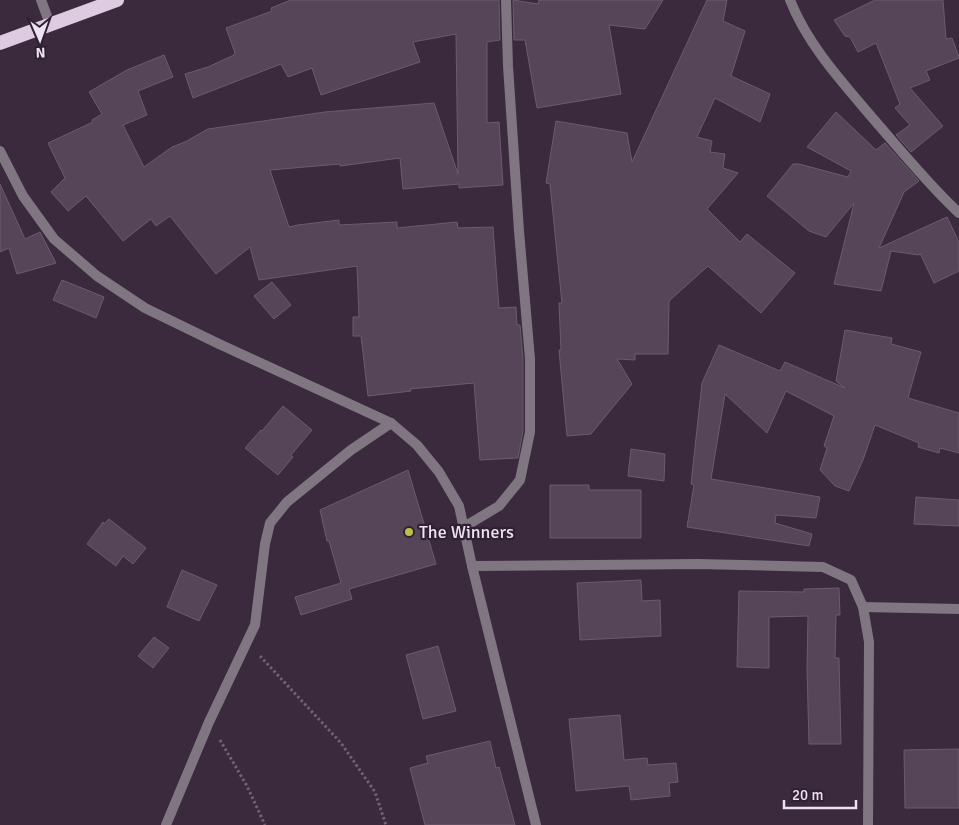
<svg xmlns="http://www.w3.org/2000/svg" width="959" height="825" font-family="Signika,sans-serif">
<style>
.building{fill:#564459;stroke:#6d5a70}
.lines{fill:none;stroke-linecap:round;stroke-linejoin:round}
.path{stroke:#716173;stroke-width:3;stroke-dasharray:2.5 2.5;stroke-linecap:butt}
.minor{stroke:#7f7681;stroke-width:10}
.trunk{stroke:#decae1;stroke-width:14}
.poi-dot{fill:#bbc045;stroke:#302033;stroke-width:2}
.labels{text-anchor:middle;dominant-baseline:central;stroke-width:4.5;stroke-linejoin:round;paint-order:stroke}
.poi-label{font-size:18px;fill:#ede2ef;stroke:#302033;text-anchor:start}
</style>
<rect width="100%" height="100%" fill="#3b293d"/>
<g class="building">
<polygon points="291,0 499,0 500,40 487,42 487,123 499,122 503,185 459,188 459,184 403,189 400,158 340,166 340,164 270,170 289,227 298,225 339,220 339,225 397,222 397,228 457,222 458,228 493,227 499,308 516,307 517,325 520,325 523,359 523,431 518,458 480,460 474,383 410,389 411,391 368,396 361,336 353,336 353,317 359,317 357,266 259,280 250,247 216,274 170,216 156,226 151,219 123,241 86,196 68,211 51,192 65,178 48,143 93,122 92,120 102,114 89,92 127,70 164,55 173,77 138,91 147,115 123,125 144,167 172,147 185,142 208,129 325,112 434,103 458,174 456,34 413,42 420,62 321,95 312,68 288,77 281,64 193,98 185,74 208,67 234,55 235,53 226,28 272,11 271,8"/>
<polygon points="513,0 538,4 539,0 663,0 645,29 609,25 621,94 537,108 525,40 514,40"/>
<polygon points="707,0 727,0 723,21 745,31 731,76 770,94 760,122 715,98 697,137 712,141 710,152 725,154 723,168 738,173 707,209 740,242 747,234 795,273 761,313 708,266 669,301 668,354 635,354 635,360 617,359 632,384 591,434 567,436 559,350 561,350 559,303 562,303 550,184 546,183 556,121 627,133 632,162"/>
<polygon points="875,0 943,0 946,39 952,38 959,57 959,58 926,71 930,80 910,88 943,126 911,152 896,135 910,125 895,108 900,104 876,43 858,52 850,37 845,36 834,20"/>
<polygon points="836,112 876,150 885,143 919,181 904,192 879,248 947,217 959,242 959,271 934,283 920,253 919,255 891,251 881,291 834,284 854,203 826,237 809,231 767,196 793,164 799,164 848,177 851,171 807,147"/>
<polygon points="0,184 25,239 40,232 56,263 17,274 9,248 0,252"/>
<polygon points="62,280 104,297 96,318 53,300"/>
<polygon points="272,282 291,305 274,319 254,296"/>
<polygon points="845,330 892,338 891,344 921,352 908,398 959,413 959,453 940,448 939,453 918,447 919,443 875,425 863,460 849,491 835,486 820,470 827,448 824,446 834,416 786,391 767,433 725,394 711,479 820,497 816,518 776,515 775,523 812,534 809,546 687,527 694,485 691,484 702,383 719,345 780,371 785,362 845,388 836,381"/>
<polygon points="283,406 312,430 291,455 293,457 278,475 245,448 261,430 262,431"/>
<polygon points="631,449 665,454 664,481 628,476"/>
<polygon points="408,470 436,564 349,589 352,599 301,615 295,597 341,583 329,541 327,541 320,510"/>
<polygon points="550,485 589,485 589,490 641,490 641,538 550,538"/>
<polygon points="916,497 959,500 959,526 914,524"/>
<polygon points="109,519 146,548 133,564 123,556 116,566 87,544 103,522 104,524"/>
<polygon points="182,570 217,585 199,621 167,607"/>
<polygon points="641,580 642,601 660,600 661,636 580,640 577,583"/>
<polygon points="839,588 840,615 836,615 835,658 839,658 841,744 809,744 807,668 808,616 769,617 769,668 737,667 739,591 804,592 804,589"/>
<polygon points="154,637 169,648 153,668 138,656"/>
<polygon points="438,646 456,711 423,719 406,655"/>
<polygon points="620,715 624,760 647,758 648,765 676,763 678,782 669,783 670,796 631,800 629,786 576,791 569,719"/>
<polygon points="490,741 496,768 499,767 515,825 425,825 410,768 428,763 426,756"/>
<polygon points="959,749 959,808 905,808 904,750"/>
</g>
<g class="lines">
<g class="path">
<polyline points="260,656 341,743 375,792 386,825"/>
<polyline points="220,740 247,786 265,825"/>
</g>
<g class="minor">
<polyline points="41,0 50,24"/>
<path d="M790,0C808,46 844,84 876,122C903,153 929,185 959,213"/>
<polyline points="0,151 23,196 54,239 97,276 145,308 217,343 391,423 417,445 439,472 459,506 472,566 536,825"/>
<polyline points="464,527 499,506 520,480 530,432 530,359 519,231 508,66 506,0"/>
<polyline points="472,566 698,564 823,567 851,580 863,607 869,642 868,825"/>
<polyline points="863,607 959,609"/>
<polyline points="166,825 209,722 255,625 265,544 270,523 287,502 351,450 391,423"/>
</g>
<polyline class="trunk" points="0,43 117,0"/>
</g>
<circle class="poi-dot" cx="409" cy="532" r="5"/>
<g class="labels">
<g class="poi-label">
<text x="419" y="532">The Winners</text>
</g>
</g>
<g transform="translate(40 40) rotate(178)" stroke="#302033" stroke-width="4" paint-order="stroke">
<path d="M0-4L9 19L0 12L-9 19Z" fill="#ede2ef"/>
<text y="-8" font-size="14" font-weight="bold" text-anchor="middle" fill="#ede2ef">N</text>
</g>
<path d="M784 800v8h72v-8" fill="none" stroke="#ede2ef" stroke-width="2.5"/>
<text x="792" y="800" font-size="15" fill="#ede2ef" stroke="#302033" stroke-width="4" paint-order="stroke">20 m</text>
</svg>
